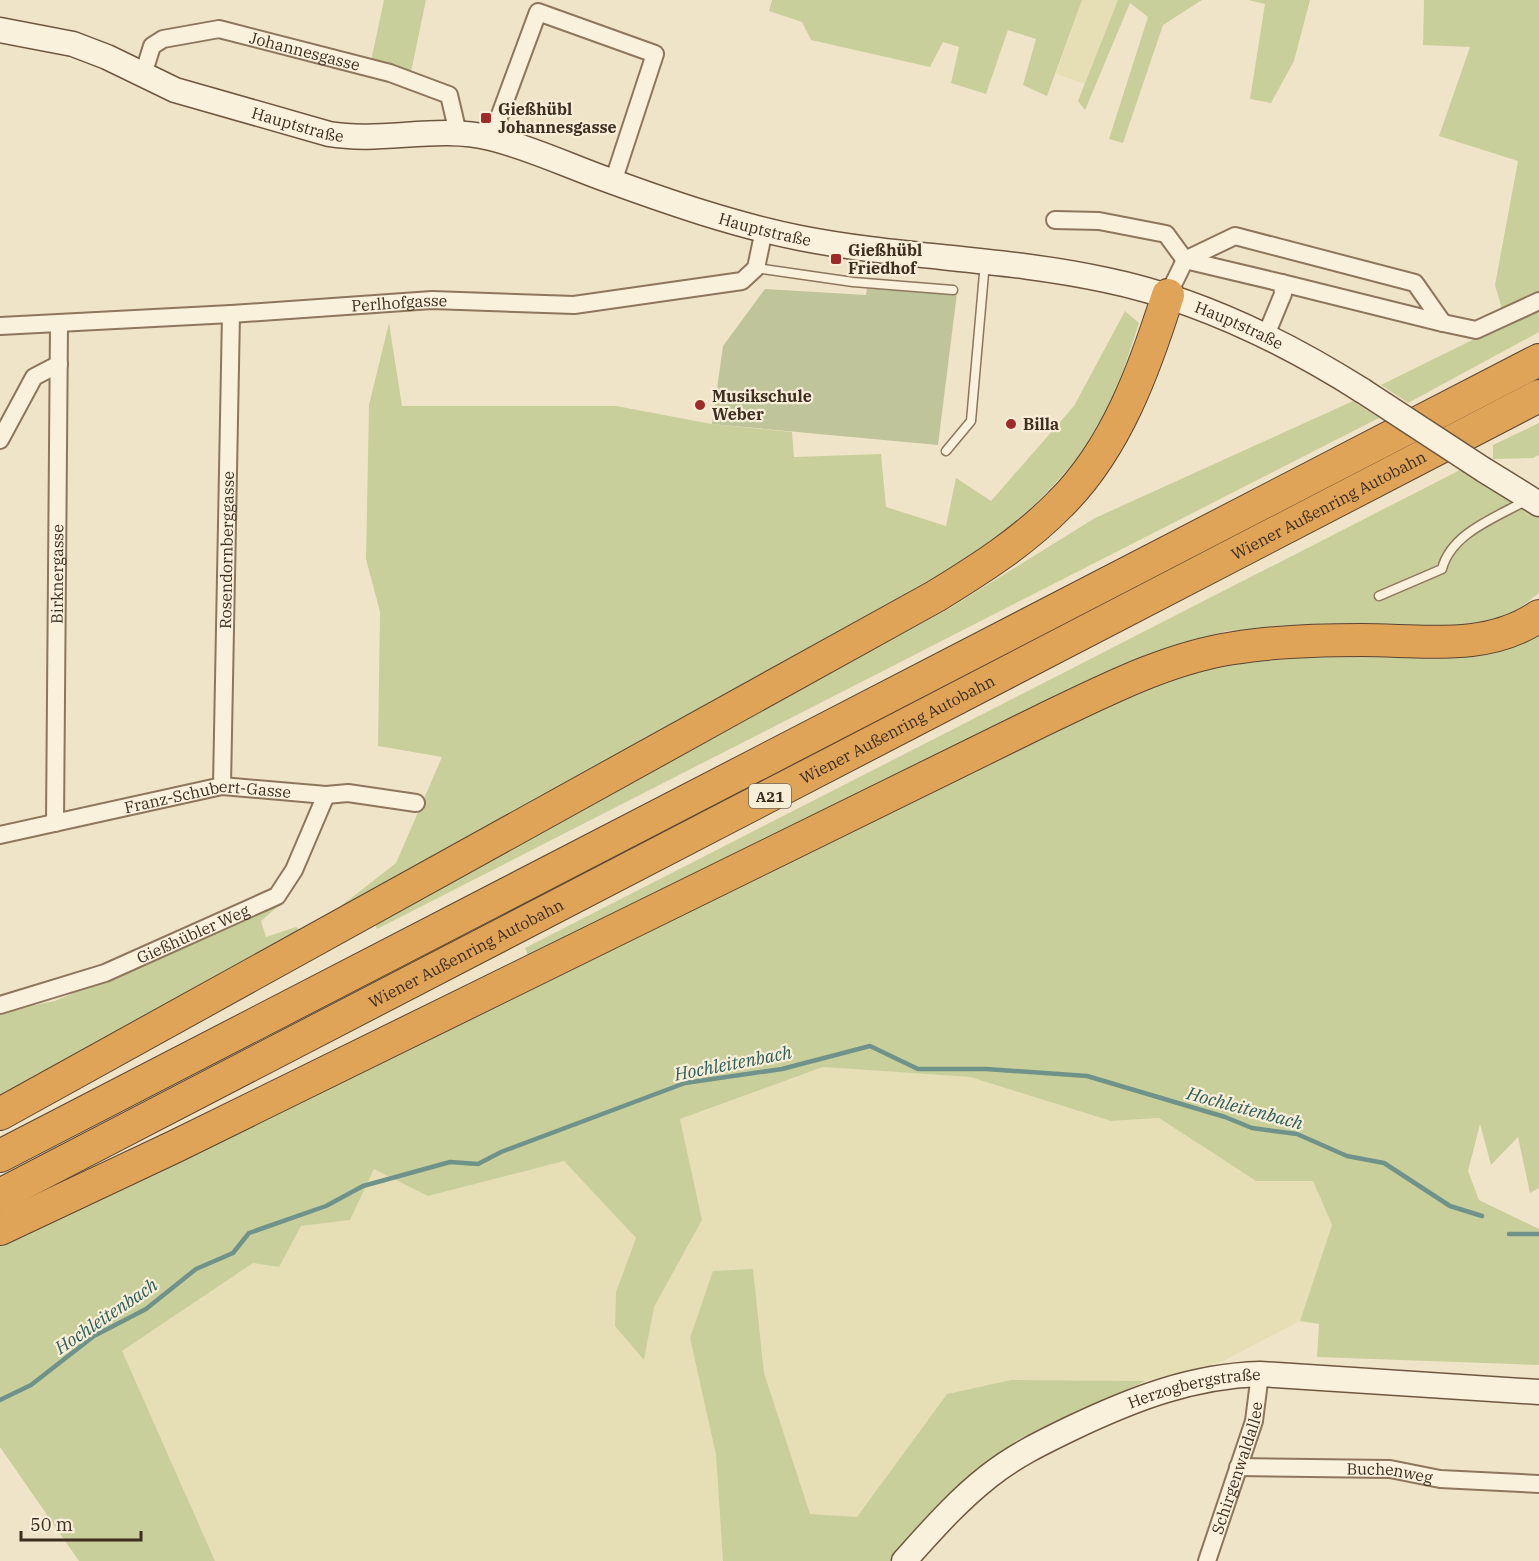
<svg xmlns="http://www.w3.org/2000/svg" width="1539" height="1561" font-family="'IBM Plex Serif',serif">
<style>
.farmland{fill:#e6deb5}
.green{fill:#c9cf9b}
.cemetery{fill:#bfc49a}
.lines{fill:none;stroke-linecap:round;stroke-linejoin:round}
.stream{stroke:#6f938a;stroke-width:4.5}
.service-casing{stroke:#8d765c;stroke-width:11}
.minor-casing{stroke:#8d765c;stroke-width:20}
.secondary-casing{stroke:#6f573f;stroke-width:27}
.motorway-casing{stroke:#5b4430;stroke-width:34}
.service{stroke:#faf1dc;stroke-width:8}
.minor{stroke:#faf1dc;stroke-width:16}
.secondary{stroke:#faf1dc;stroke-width:24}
.motorway{stroke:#e0a458;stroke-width:32}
.secondary-bridge-casing{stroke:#6f573f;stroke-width:27;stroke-linecap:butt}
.secondary-bridge{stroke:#faf1dc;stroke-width:24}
.poi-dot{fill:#9e2a2b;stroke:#f7eed8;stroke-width:2}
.labels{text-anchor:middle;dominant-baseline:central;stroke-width:4.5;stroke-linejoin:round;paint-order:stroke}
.shield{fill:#f7eed8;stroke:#756857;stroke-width:1.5}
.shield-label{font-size:15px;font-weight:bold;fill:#3d2e20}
.street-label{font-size:16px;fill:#3d2e20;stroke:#f7eed8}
.poi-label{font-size:16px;font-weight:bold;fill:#3d2e20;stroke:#f7eed8;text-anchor:start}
.water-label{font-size:18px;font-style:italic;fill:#2f5d5a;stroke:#f7eed8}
</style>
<rect width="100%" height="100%" fill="#f0e4c8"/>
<g class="farmland">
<polygon points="1082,0 1118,0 1085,84 1056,74"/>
<polygon points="823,1067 970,1077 1111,1121 1159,1118 1256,1181 1313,1181 1332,1225 1300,1321 1221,1362 1146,1381 1011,1380 947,1394 857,1518 809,1514 764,1373 753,1269 690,1338 716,1455 723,1561 215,1561 121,1351 253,1263 279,1267 301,1226 350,1220 374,1169 428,1196 564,1161 636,1238 616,1292 615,1326 644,1359 654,1307 702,1220 680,1119"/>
</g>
<g class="green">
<polygon points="384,0 426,0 411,72 371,61"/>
<polygon points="772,0 1082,0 1047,96 1023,85 1036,39 1008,30 986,94 951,83 959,47 943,42 930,67 811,40 802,22 769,11"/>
<polygon points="1118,0 1202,0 1163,25 1123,143 1109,139 1148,17 1130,3 1085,110 1078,101"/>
<polygon points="1248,0 1310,0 1294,61 1271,103 1250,99 1265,4"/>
<polygon points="1424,0 1539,0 1539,292 1502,309 1495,285 1518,161 1439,136 1470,47 1423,45"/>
<polygon points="1539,307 1539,332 1408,403 1381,385"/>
<polygon points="1125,311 1139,323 1114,398 1076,461 1019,522 917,595 337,909 396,863 442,757 378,746 380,612 366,559 369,405 389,323 402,406 616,406 712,424 792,432 794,457 881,454 886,507 946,526 956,478 991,501 1074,406"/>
<polygon points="1353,401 1379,418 377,929 373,918 950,608 1095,518"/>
<polygon points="1539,423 1539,455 1533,458 1493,459 1493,445"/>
<polygon points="1460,470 1539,515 1539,593 1507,618 1457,627 1227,631 1142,656 531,962 525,948"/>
<polygon points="1539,627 1539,1188 1530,1193 1518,1137 1491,1165 1480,1124 1468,1171 1479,1200 1539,1229 1539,1365 1317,1357 1319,1324 1300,1321 1332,1225 1313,1181 1256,1181 1159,1118 1111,1121 970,1077 823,1067 680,1119 702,1220 654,1307 644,1360 615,1326 616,1292 636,1238 564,1161 428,1196 374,1169 350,1220 301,1226 279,1267 253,1263 122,1351 215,1561 79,1561 0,1447 0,1244 592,954 1107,707 1205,667 1298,658 1454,654"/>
<polygon points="288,898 261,921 266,937 296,927 304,933 0,1103 0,1012 55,1001"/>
<polygon points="753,1269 764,1373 810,1514 857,1517 947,1394 1011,1380 1146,1381 1017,1440 891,1561 723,1561 716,1455 690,1338 713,1271"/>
</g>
<polygon class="cemetery" points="867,287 957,293 938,445 712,424 723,346 765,289 866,295"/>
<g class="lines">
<g class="stream">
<polyline points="1509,1234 1539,1234"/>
<polyline points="0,1400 31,1385 94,1336 146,1309 196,1269 233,1253 249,1233 326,1206 363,1186 450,1162 478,1164 501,1152 685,1083 782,1069 870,1046 918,1069 986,1069 1087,1076 1225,1117 1252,1128 1297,1134 1347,1156 1384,1163 1450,1206 1482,1216"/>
</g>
<defs>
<g id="service">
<polyline points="756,268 853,282 953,290"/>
<polyline points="946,451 971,421 985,262"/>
<path d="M1379,596L1442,569C1451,533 1497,517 1527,500"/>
</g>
<g id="minor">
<path id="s1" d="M143,75L152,46L163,39L219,29L390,73L449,95L458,133"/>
<polyline points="491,139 538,12 655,54 613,182"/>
<polyline points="1055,220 1099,221 1166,234 1185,260 1235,236 1415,283 1443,323 1282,283"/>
<polyline points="1168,295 1185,260 1282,283 1283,294 1266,335"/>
<polyline points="1443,323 1476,330 1539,301"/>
<path id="s2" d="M0,326L231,314L432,300L574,305L742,281L756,268L764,230"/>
<polyline points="0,440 34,377 59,364"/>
<path id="s3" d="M222,786L231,314"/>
<path id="s4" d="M55,823L59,324"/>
<path id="s5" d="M0,835L222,786L326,795L348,793L416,803"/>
<path id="s6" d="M0,1005L105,973L277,896L294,870L326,795"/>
<path id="s7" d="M1238,1467L1390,1469L1440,1479L1539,1484"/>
<path id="s8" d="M1207,1561L1254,1421L1260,1374"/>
</g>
<g id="secondary">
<path id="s9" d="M0,30L73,44L107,57L175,90L329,134C383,143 437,125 491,138C531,148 569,166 608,180C671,203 735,225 800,238C901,258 1005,258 1106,280C1198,299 1284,341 1363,391"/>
<polyline points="1484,470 1539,504"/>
<path id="s10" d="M904,1561C931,1531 957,1501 989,1476C1014,1456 1043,1442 1072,1428C1133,1399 1192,1376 1260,1374L1539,1392"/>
</g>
<g id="motorway">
<path d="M0,1114L936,596C980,569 1024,541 1060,504C1116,449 1145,368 1168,295"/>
<polyline points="0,1156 1539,360"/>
<path id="s11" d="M0,1195L1539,396"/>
<path d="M0,1229L176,1146L1043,720C1104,691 1167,658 1234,648C1276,641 1319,640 1362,640C1421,640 1487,652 1539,616"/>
</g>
</defs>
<use href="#service" class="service-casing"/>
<use href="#minor" class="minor-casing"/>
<use href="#secondary" class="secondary-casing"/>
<use href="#motorway" class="motorway-casing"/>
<use href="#service" class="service"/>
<use href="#minor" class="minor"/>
<use href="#secondary" class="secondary"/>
<use href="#motorway" class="motorway"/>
<defs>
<polyline id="secondary-bridge" points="1363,391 1484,470"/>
</defs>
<use href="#secondary-bridge" class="secondary-bridge-casing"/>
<use href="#secondary-bridge" class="secondary-bridge"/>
</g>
<g class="poi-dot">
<rect x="480" y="112" width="12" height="12" rx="3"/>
<rect x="830" y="253" width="12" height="12" rx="3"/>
<circle cx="700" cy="405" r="6"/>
<circle cx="1011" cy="424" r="6"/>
</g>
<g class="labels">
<rect class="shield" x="749" y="784" width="42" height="24" rx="4.5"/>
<g class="shield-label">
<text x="770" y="796">A21</text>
</g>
<g class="street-label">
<text stroke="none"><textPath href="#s1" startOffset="189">Johannesgasse</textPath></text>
<text stroke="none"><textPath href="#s9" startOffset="314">Hauptstraße</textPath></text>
<text stroke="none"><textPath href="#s9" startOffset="798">Hauptstraße</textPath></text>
<text stroke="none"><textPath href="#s2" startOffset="400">Perlhofgasse</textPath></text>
<text stroke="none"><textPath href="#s9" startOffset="1284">Hauptstraße</textPath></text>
<text stroke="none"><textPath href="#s11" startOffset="1497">Wiener Außenring Autobahn</textPath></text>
<text stroke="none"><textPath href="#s3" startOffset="236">Rosendornberggasse</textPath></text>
<text stroke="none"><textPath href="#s4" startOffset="249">Birknergasse</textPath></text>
<text stroke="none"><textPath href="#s11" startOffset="1011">Wiener Außenring Autobahn</textPath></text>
<text stroke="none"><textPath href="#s5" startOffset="212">Franz-Schubert-Gasse</textPath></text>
<text stroke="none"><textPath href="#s6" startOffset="206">Gießhübler Weg</textPath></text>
<text stroke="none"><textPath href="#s11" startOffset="525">Wiener Außenring Autobahn</textPath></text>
<text stroke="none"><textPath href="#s10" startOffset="346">Herzogbergstraße</textPath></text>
<text stroke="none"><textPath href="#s8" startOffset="98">Schirgenwaldallee</textPath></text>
<text stroke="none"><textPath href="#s7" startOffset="152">Buchenweg</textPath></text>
</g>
<g class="poi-label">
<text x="498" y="109">Gießhübl<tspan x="498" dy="18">Johannesgasse</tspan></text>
<text x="848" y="250">Gießhübl<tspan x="848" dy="18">Friedhof</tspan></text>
<text x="712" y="396">Musikschule<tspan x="712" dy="18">Weber</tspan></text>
<text x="1023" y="424">Billa</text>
</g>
<g class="water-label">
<text transform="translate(733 1063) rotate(-11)">Hochleitenbach</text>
<text transform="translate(1245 1108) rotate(15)">Hochleitenbach</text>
<text transform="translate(106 1316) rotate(-34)">Hochleitenbach</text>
</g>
</g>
<path d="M21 1531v9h120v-9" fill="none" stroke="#3d2e20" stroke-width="3"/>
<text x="30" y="1531" font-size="18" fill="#3d2e20" stroke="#f7eed8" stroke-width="4.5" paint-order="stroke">50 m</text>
</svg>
